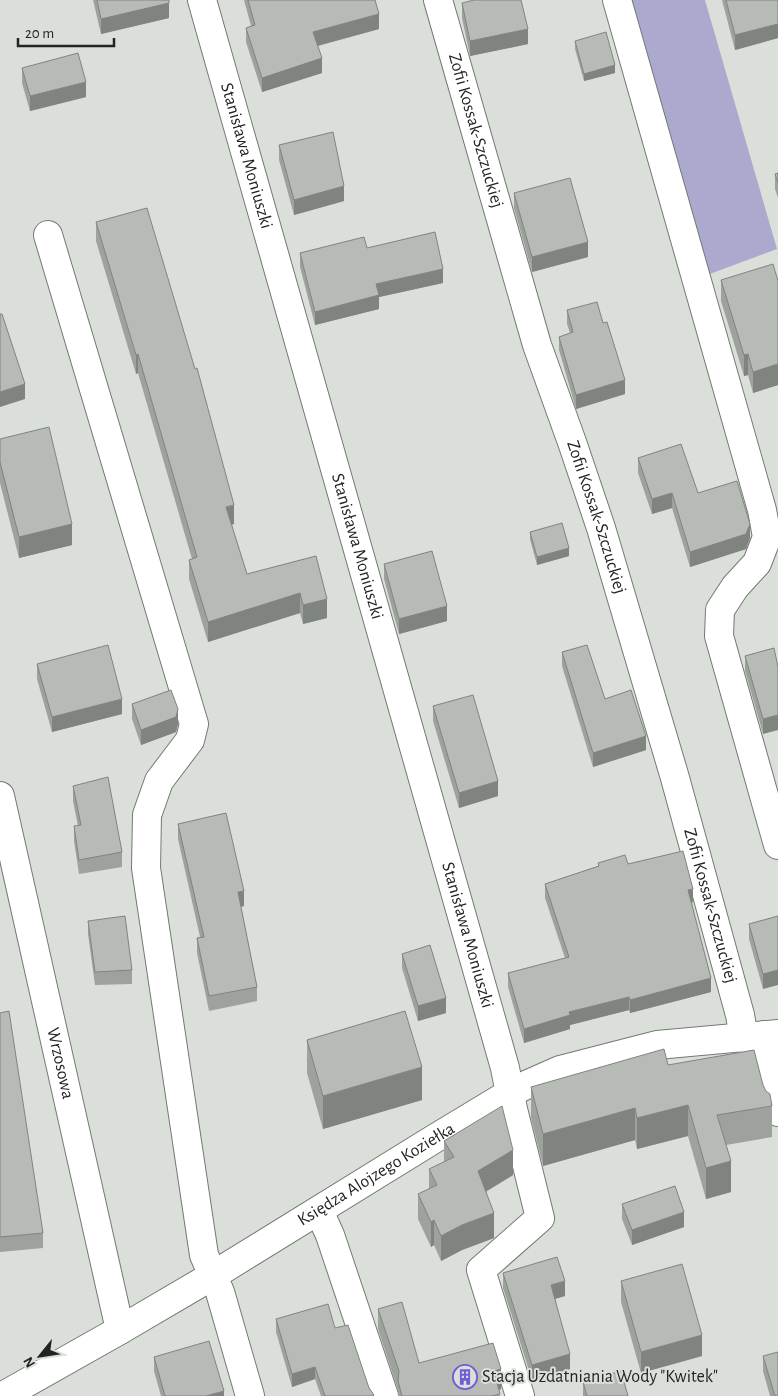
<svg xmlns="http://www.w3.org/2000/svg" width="778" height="1396" font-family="'Alegreya Sans',sans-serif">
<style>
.green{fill:#abaace}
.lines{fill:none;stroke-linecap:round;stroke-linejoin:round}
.minor-casing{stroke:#747973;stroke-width:30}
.minor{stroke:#fff;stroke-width:28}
.wall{fill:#9da29c}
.shaded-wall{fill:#7f847f}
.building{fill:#b6bcb5;stroke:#7f847f}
.labels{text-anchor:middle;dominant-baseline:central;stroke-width:4;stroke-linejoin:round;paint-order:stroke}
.street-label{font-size:18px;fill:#222422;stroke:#dae0d9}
.poi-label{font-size:18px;fill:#222422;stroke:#dae0d9;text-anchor:start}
</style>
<rect width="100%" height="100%" fill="#dae0d9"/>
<polygon class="green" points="626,0 705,0 777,249 707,275"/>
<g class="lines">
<defs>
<g id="minor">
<path id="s1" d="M202,0L505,1068L513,1109L540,1218L481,1270L520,1396"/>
<path id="s2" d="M438,0L537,345L573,445L601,528L675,778L740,1015L744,1038"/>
<polyline points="617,0 762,510 767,537 757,563 735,587 720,610 719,636 778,845"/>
<polyline points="48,235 194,724 190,740 159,781 147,815 146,868 204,1255 220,1292 250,1396"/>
<path id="s3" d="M0,796L120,1330"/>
<polyline points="765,1035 769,1075 778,1112"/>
<polyline points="319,1211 330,1235 384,1396"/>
<path id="s4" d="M3,1396L120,1330L212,1276L434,1139L510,1093L526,1085L560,1070L657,1045L778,1034"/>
</g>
</defs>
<use href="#minor" class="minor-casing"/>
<use href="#minor" class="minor"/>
</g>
<g class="wall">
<polygon points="93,0 169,0 169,18 101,34"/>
<polygon points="244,0 375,0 379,29 318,46 322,73 262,92 246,42 246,28 251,26"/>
<polygon points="722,0 778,0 778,38 735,50"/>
<polygon points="462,3 528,44 470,56 462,18"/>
<polygon points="575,41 615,73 584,81 575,49"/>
<polygon points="22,68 86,97 30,111 22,83"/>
<polygon points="279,145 344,201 294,215 279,160"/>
<polygon points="778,173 778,198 775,189 775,174"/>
<polygon points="514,193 588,257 532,272 514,208"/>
<polygon points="96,222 234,524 231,525 247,574 316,556 327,618 303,624 300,613 208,642 189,579 189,560 192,559 138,373 136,374 96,241"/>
<polygon points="367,248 443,283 379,297 379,309 315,325 300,267 300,253"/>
<polygon points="721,280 778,281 778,385 753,393 748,375 744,376 721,301"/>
<polygon points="567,310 603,323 625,394 576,409 559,350 559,337 570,333 567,324"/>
<polygon points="0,439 72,545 19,558 0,483"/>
<polygon points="638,458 698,493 750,538 746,549 690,567 672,508 652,514 638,473"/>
<polygon points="530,532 569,556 537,565 530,539"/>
<polygon points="384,564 447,621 399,634 384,579"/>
<polygon points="774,648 763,734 745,671 745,656"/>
<polygon points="562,652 605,699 646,750 593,767 562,666"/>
<polygon points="37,664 122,714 52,732 37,679"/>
<polygon points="132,704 178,724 176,732 141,745 132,719"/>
<polygon points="433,706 498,796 459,808 433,721"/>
<polygon points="73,786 122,852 122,867 79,874 74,841 74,826 78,826 73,801"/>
<polygon points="178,824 244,906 241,907 257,987 257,1001 209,1011 197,953 197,938 200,937 178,839"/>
<polygon points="598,863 628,864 693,902 692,903 711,992 630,1013 629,1010 570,1025 570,1029 524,1043 508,987 508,973 565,958 545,898 545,884 598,866"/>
<polygon points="778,916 763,989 749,939 749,924"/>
<polygon points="88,921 132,970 132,984 95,985 88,934"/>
<polygon points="402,954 446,1013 418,1021 402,968"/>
<polygon points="0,1013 43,1233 43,1248 0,1252"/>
<polygon points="307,1040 422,1100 323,1129 307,1073"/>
<polygon points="668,1065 763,1085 772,1106 772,1137 726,1145 731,1192 706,1199 688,1136 637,1149 635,1140 543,1166 531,1118 531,1087"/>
<polygon points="444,1141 513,1175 486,1192 494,1238 462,1250 441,1261 434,1245 431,1247 418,1219 418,1194 429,1189 429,1169 444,1162"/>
<polygon points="622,1204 684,1227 632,1245 622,1219"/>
<polygon points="503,1273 565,1296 555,1299 570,1369 532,1380 503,1288"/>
<polygon points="621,1281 702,1356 641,1373 621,1302"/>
<polygon points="378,1309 419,1363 501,1389 499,1390 500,1396 398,1396 398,1390 378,1329"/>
<polygon points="276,1319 335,1328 374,1396 321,1396 315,1379 292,1387 276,1332"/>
<polygon points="763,1356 778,1396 770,1396 763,1371"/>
<polygon points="154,1357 224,1396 161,1396 154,1371"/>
<polygon points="583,1382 628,1396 583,1396"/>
</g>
<g class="shaded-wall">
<polygon points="169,3 169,18 101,34 101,19"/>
<polygon points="379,14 379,29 313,47 313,32"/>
<polygon points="778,24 778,38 735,50 735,35"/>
<polygon points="528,29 528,44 470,56 470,41"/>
<polygon points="322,58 322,73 262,92 262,78"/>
<polygon points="615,65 615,73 584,81 584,74"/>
<polygon points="86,82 86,97 30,111 30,96"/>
<polygon points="344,186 344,201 294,215 294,200"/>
<polygon points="588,242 588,257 532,272 532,257"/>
<polygon points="443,269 443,283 379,297 379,309 315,325 315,312 376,284"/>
<polygon points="138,354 138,373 136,374 136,355"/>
<polygon points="748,354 748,375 744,376 744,355"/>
<polygon points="778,364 778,385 753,393 753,372"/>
<polygon points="625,380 625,394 576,409 576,395"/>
<polygon points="25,384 25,399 0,407 0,392"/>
<polygon points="672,493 672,508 652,514 652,499"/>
<polygon points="234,505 234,524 226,526 226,507"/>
<polygon points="72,524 72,545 19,558 19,537"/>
<polygon points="750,524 750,538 746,549 690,567 690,552"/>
<polygon points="569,548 569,556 537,565 537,557"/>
<polygon points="300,593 300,613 208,642 208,622"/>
<polygon points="327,599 327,618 303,624 303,605"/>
<polygon points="447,606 447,621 399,634 399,619"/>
<polygon points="122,699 122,714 52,732 52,717"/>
<polygon points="178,709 178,724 176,732 141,745 141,730"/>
<polygon points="778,715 778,730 763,734 763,719"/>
<polygon points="646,736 646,750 593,767 593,753"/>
<polygon points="498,781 498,796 459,808 459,793"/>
<polygon points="693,889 693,902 688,903 688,890"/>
<polygon points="244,891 244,906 238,907 238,892"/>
<polygon points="778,970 778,985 763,989 763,974"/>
<polygon points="711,978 711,992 630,1013 630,1000"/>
<polygon points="629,997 629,1010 570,1025 570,1029 524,1043 524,1029 569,1012"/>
<polygon points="446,998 446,1013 418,1021 418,1006"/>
<polygon points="422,1067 422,1100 323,1129 323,1096"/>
<polygon points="688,1105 688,1136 637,1149 637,1118"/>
<polygon points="635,1108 635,1140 543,1166 543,1134"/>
<polygon points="513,1150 513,1175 478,1196 478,1171"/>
<polygon points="731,1161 731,1192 706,1199 706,1168"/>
<polygon points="684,1212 684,1227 632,1245 632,1230"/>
<polygon points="494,1213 494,1238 462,1250 441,1261 441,1236 462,1225"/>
<polygon points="434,1220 434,1245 431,1247 431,1222"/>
<polygon points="565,1281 565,1296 551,1300 551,1285"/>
<polygon points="702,1335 702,1356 641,1373 641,1352"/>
<polygon points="570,1354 570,1369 532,1380 532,1365"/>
<polygon points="315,1367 315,1379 292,1387 292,1374"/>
<polygon points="501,1369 501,1389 494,1391 494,1371"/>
<polygon points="224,1391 224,1396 206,1396"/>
</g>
<g class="building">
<polygon points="97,0 169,0 169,3 101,19"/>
<polygon points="248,0 375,0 379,14 313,32 322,58 262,78 246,28 255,25"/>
<polygon points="474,0 521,0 528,29 470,41 462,3"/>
<polygon points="726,0 778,0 778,24 735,35"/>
<polygon points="606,32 615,65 584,74 575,41"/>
<polygon points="78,53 86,82 30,96 22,68"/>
<polygon points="333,132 344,186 294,200 279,145"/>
<polygon points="778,173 778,183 775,174"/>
<polygon points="570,178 588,242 532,257 514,193"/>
<polygon points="147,208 195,369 197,368 234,505 226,507 247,574 316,556 327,599 303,605 300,593 208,622 189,560 197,557 138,354 136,355 96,222"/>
<polygon points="435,232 443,269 376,284 379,295 315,312 300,253 364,237 367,248"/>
<polygon points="773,264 778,281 778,364 753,372 748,354 744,355 721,280"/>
<polygon points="597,302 603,323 607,322 625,380 576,395 559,337 573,332 567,310"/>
<polygon points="0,314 2,314 25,384 0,392"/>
<polygon points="49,427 72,524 19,537 0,462 0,439"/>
<polygon points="681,444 698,493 737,481 750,524 746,534 690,552 672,493 652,499 638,458"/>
<polygon points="562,523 569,548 537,557 530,532"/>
<polygon points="432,551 447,606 399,619 384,564"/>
<polygon points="108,645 122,699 52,717 37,664"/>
<polygon points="587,645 605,699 631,690 646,736 593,753 562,652"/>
<polygon points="774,648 778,667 778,715 763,719 745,656"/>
<polygon points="171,690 178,709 176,717 141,730 132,704"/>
<polygon points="473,695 498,781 459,793 433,706"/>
<polygon points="108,777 122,852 79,860 74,826 81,825 73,786"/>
<polygon points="226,813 244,891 238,892 257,987 209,996 197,938 204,937 178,824"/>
<polygon points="683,851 693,889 688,890 711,978 630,1000 629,997 569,1012 570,1015 524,1029 508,973 569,957 545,884 599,866 598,863 625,855 628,864"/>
<polygon points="125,916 132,970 95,972 88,921"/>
<polygon points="778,916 778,970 763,974 749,924"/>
<polygon points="430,945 446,998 418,1006 402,954"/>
<polygon points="9,1011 43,1233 0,1237 0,1013"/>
<polygon points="405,1011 422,1067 323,1096 307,1040"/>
<polygon points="664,1049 668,1065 754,1050 763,1085 766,1091 770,1094 772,1106 717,1115 731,1161 706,1168 688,1105 637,1118 635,1108 543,1134 531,1087"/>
<polygon points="502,1106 513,1150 478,1171 494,1213 462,1225 441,1236 434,1220 431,1222 418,1194 437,1185 429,1169 454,1157 444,1141"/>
<polygon points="675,1186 684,1212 632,1230 622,1204"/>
<polygon points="557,1257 565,1281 551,1285 570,1354 532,1365 503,1273"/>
<polygon points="682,1264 702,1335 641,1352 621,1281"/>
<polygon points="402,1302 419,1363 493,1343 501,1369 494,1371 500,1394 492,1396 402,1396 398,1381 399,1371 378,1309"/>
<polygon points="328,1304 335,1328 348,1325 369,1388 374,1395 371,1396 325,1396 315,1367 292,1374 276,1319"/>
<polygon points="209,1341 224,1391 206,1396 165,1396 154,1357"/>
<polygon points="778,1352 778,1396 775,1396 763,1356"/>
<polygon points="621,1371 628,1396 587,1396 583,1382"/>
</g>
<defs>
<symbol id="building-ring" viewBox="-11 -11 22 22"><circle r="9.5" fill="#dae0d9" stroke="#725cd6" stroke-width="1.5"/><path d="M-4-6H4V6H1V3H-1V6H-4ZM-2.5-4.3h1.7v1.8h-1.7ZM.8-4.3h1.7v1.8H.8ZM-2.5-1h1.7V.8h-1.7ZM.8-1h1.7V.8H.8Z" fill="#725cd6"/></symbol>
</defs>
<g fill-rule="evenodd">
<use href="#building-ring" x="451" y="1363" width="28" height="28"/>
</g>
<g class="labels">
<g class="street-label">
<text stroke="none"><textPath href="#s2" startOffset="136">Zofii Kossak-Szczuckiej</textPath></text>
<text stroke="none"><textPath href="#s1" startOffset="162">Stanisława Moniuszki</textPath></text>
<text stroke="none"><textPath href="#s2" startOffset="541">Zofii Kossak-Szczuckiej</textPath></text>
<text stroke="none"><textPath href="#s1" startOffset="568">Stanisława Moniuszki</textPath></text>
<text stroke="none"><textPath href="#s2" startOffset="946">Zofii Kossak-Szczuckiej</textPath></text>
<text stroke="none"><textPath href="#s1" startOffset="972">Stanisława Moniuszki</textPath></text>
<text stroke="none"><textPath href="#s3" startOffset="274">Wrzosowa</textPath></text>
<text stroke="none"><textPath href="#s4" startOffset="434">Księdza Alojzego Koziełka</textPath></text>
</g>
<g class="poi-label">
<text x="482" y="1377">Stacja Uzdatniania Wody "Kwitek"</text>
</g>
</g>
<g transform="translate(40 1356) rotate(240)" stroke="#dae0d9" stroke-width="4" paint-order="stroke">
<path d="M0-4L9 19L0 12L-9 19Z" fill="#222422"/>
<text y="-8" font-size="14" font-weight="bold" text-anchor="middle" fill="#222422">N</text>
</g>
<path d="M18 38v8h96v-8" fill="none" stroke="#222422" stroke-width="2.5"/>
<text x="25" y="38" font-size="15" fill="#222422" stroke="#dae0d9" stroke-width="4" paint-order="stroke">20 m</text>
</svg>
